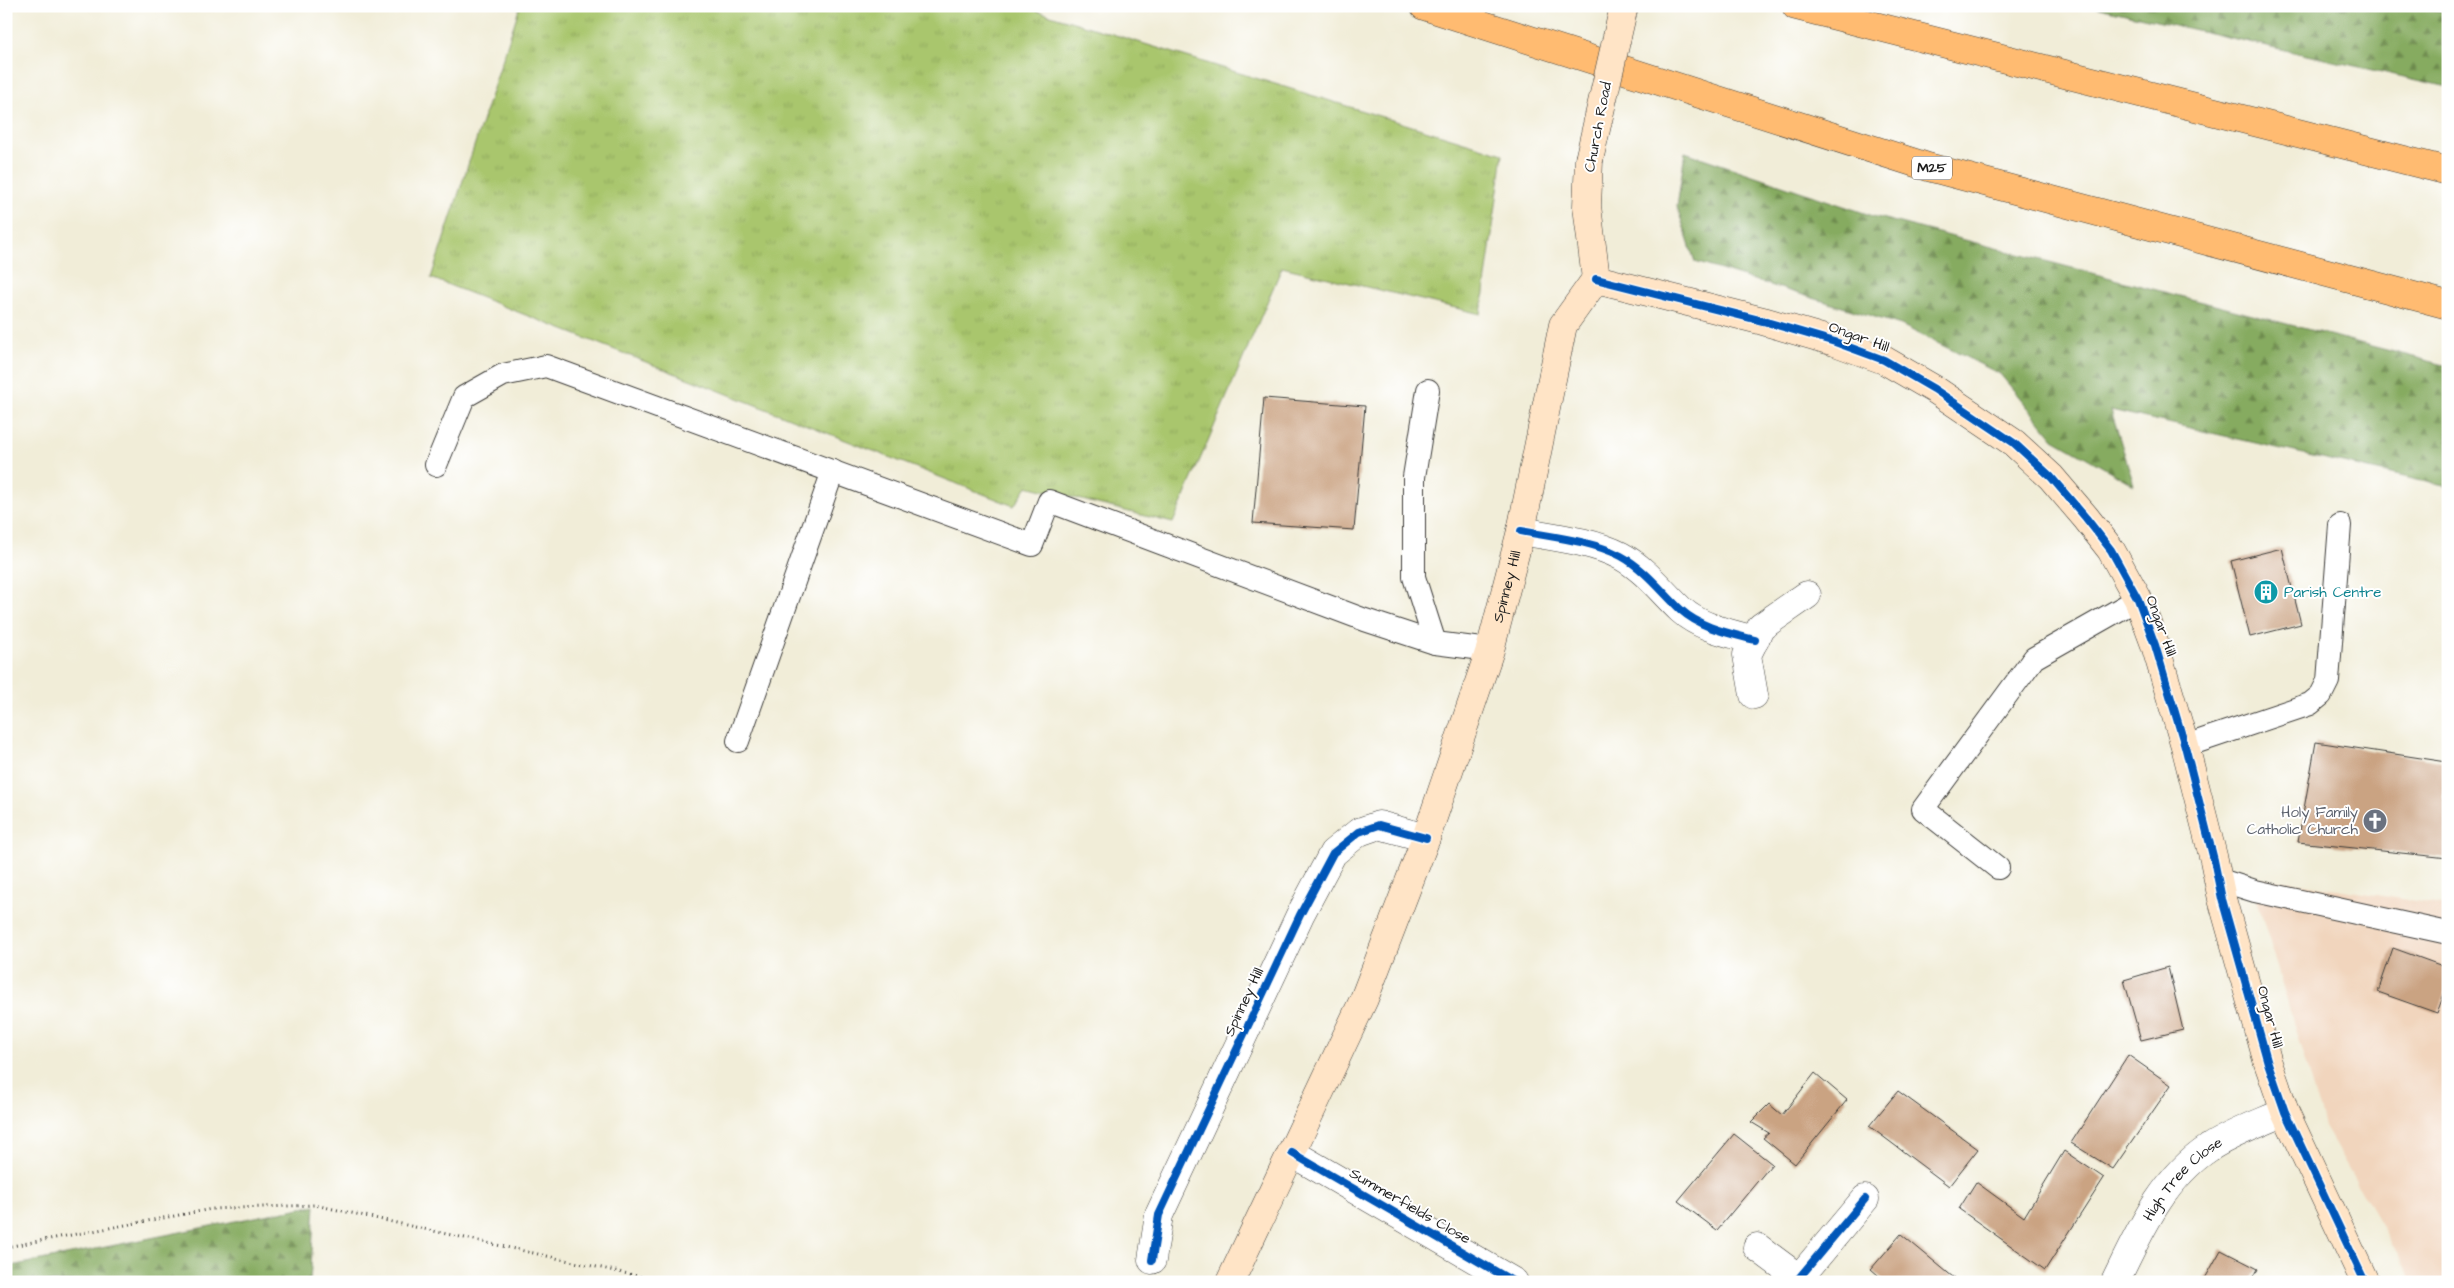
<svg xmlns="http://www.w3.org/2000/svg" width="2454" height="1288" font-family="'Architects Daughter',sans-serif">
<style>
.built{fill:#f1d5bd}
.grass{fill:url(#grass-tufts);stroke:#627144}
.forest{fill:url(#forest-firs);stroke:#51643e}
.building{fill:#caa382}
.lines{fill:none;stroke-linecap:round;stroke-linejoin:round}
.lane-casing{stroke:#3c3b38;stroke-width:24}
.street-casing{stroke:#3c3b38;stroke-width:29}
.secondary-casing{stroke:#3c3b38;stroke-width:29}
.highway-casing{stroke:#3c3b38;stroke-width:29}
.path{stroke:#3c3b38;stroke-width:3;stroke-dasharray:1 4;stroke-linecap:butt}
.lane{stroke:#fff;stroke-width:22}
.street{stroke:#fff;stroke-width:28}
.secondary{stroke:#ffe4c6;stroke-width:28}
.highway{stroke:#ffbb71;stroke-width:28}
.secondary-bridge-casing{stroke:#3c3b38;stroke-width:29;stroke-linecap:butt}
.secondary-bridge{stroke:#ffe4c6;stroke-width:28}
.cycleway-casing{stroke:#fff;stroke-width:11}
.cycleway{stroke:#0057b8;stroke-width:8}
.labels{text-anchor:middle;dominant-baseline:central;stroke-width:4;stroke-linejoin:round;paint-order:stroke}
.shield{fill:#fff;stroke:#606060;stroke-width:1}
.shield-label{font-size:14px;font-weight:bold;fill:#1c1c1c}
.street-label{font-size:15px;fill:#1c1c1c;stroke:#fff}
.culture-label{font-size:15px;fill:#0d838f;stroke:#fff;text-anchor:start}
.worship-label{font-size:15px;fill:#5b616d;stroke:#fff;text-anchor:end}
</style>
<defs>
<pattern id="grass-tufts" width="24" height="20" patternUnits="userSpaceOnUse" patternTransform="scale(1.25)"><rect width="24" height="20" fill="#a9c66d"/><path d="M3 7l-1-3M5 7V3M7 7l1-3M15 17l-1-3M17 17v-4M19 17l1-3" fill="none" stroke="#91aa5e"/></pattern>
<pattern id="forest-firs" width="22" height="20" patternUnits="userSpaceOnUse" patternTransform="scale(1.25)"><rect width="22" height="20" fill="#86ab60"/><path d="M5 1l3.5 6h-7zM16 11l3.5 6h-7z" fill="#6d8a4e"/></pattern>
</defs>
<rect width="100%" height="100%" fill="#fff"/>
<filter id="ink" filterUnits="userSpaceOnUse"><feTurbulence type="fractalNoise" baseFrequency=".02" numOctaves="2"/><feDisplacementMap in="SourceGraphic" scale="10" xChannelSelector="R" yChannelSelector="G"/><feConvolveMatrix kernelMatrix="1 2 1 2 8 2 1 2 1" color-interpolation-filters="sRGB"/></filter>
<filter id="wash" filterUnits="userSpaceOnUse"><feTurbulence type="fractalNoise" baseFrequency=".0096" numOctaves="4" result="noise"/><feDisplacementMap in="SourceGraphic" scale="20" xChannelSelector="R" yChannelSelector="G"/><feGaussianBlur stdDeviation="1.12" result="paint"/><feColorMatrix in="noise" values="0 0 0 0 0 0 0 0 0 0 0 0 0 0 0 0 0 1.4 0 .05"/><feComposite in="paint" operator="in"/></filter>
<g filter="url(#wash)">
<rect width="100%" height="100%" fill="#f1edd8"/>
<polygon class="built" points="2250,876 2448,906 2448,1282 2414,1282 2324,1126"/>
<polygon class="grass" points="520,6 1021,6 1503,154 1481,314 1282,267 1173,523 1027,486 1014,506 431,278"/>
<g class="forest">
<polygon points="2090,6 2405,6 2448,13 2448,87"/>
<polygon points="1685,152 1873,216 2448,366 2448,487 2111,410 2134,485 2054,439 2000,374 1901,325 1695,262 1677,207"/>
<polygon points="315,1205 310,1282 6,1282 6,1267"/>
</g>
<g id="blocks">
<g class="building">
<polygon points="1264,398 1365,406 1354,530 1253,523"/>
<polygon points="2282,548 2301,624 2250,637 2231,561"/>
<polygon points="2316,742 2447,762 2444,799 2448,800 2448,858 2298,842"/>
<polygon points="2393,948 2448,968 2448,983 2437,1013 2378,992"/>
<polygon points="2168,967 2183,1030 2141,1040 2124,980"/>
<polygon points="2128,1055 2171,1085 2113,1169 2071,1143"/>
<polygon points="1815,1073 1847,1100 1795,1164 1763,1138 1769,1133 1751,1122 1769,1104 1782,1115"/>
<polygon points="1898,1091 1978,1149 1949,1186 1869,1126"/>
<polygon points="1734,1134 1772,1164 1717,1230 1678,1201"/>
<polygon points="2064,1151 2104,1178 2045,1270 1959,1209 1976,1182 2024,1217"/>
<polygon points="1901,1234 1959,1282 1886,1282 1871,1269"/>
<polygon points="2221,1250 2258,1269 2251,1282 2203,1282"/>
</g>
</g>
</g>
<g filter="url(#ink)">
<use href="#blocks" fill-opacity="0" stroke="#3c3b38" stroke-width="1"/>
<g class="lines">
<defs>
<g id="lane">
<polyline points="1428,390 1414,477 1414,577 1435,643"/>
<polyline points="436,465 464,397 503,375 546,366 1032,545 1049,501 1365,620 1435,643 1490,650"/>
<polyline points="738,741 833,471"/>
<polyline points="2185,746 2310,704 2321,695 2328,681 2340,525"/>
<polyline points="1998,868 1923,809 2034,658 2138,599"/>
<polyline points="2217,879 2255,891 2448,933"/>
</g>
<g id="street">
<path d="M1521,531C1553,537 1592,541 1621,556C1645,569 1662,592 1681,610C1701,628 1729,633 1755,640"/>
<polyline points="1754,695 1747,655 1761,627 1807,595"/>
<polyline points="1292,1153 1514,1282"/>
<polyline points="1757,1247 1804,1282"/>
<polyline points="1152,1260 1159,1215 1300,915 1333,853 1359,832 1379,825 1426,838"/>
<polyline points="1799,1278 1865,1199"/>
<path id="s1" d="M2115,1282C2139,1233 2162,1179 2209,1148C2229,1134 2263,1122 2285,1112"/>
</g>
<g id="secondary">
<polyline points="1589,160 1587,206 1596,279"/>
<polyline points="1596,279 1763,321 1835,342 1884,360 1934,389 2014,443 2051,477 2086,518 2111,550 2138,599 2155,645 2185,746 2214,860 2222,899 2268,1063 2285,1112 2365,1282"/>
<path id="s2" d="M1230,1282L1364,999L1426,838L1490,650L1521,531L1563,325L1596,279"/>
</g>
<g id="highway">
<polyline points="1424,6 1928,167 2448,305"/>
<polyline points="1796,6 2448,171"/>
</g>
</defs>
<use href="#lane" class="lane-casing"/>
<use href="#street" class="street-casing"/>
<use href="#secondary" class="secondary-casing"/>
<use href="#highway" class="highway-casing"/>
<polyline class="path" points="6,1247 212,1209 315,1205 665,1282"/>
<use href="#lane" class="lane"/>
<use href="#street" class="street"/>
<use href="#secondary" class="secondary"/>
<use href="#highway" class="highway"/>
<defs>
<polyline id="secondary-bridge" points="1589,160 1624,6"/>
</defs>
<use href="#secondary-bridge" class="secondary-bridge-casing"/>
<use href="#secondary-bridge" class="secondary-bridge"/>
<defs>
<g id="cycleway">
<polyline points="1596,279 1763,321 1835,342 1884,360 1934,389 2014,443 2051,477 2086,518 2111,550 2138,599 2155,645 2185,746 2214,860 2222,899 2268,1063 2285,1112 2365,1282"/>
<path d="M1521,531C1553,537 1592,541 1621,556C1645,569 1662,592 1681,610C1701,628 1729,633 1755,640"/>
<polyline points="1292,1153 1514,1282"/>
<polyline points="1152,1260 1159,1215 1300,915 1333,853 1359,832 1379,825 1426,838"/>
<polyline points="1799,1278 1865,1199"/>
</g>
</defs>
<use href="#cycleway" class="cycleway-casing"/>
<use href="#cycleway" class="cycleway"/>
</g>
</g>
<defs>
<symbol id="building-disc" viewBox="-11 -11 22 22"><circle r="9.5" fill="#0f9aa8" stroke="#fff"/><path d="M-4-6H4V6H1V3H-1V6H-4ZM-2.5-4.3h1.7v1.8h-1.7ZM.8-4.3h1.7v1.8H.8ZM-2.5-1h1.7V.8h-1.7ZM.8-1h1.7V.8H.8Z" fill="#fff"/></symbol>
<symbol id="church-disc" viewBox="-11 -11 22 22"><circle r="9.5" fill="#6b7280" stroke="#fff"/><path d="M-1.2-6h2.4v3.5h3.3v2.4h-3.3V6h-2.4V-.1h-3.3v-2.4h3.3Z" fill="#fff"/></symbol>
</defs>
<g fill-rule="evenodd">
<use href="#building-disc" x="2252" y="578" width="28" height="28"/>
<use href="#church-disc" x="2361" y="807" width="28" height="28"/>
</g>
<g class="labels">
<rect class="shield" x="1912" y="156.5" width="40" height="23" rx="4"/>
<g class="shield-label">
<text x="1932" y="168">M25</text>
</g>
<g class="street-label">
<text transform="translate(1598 127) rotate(-79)">Church Road</text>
<text transform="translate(1859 337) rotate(20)">Ongar Hill</text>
<text stroke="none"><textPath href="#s2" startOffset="750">Spinney Hill</textPath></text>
<text transform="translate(2161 626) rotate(70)">Ongar Hill</text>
<text transform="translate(1244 1002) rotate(-65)">Spinney Hill</text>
<text transform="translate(2270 1017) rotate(75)">Ongar Hill</text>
<text stroke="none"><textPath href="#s1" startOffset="125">High Tree Close</textPath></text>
<text transform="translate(1410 1206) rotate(30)">Summerfields Close</text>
</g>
<g class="culture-label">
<text x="2284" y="592">Parish Centre</text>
</g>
<g class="worship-label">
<text x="2358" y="812">Holy Family<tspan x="2358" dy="17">Catholic Church</tspan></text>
</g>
</g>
<rect width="2454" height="1288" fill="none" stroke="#fff" stroke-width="25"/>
</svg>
